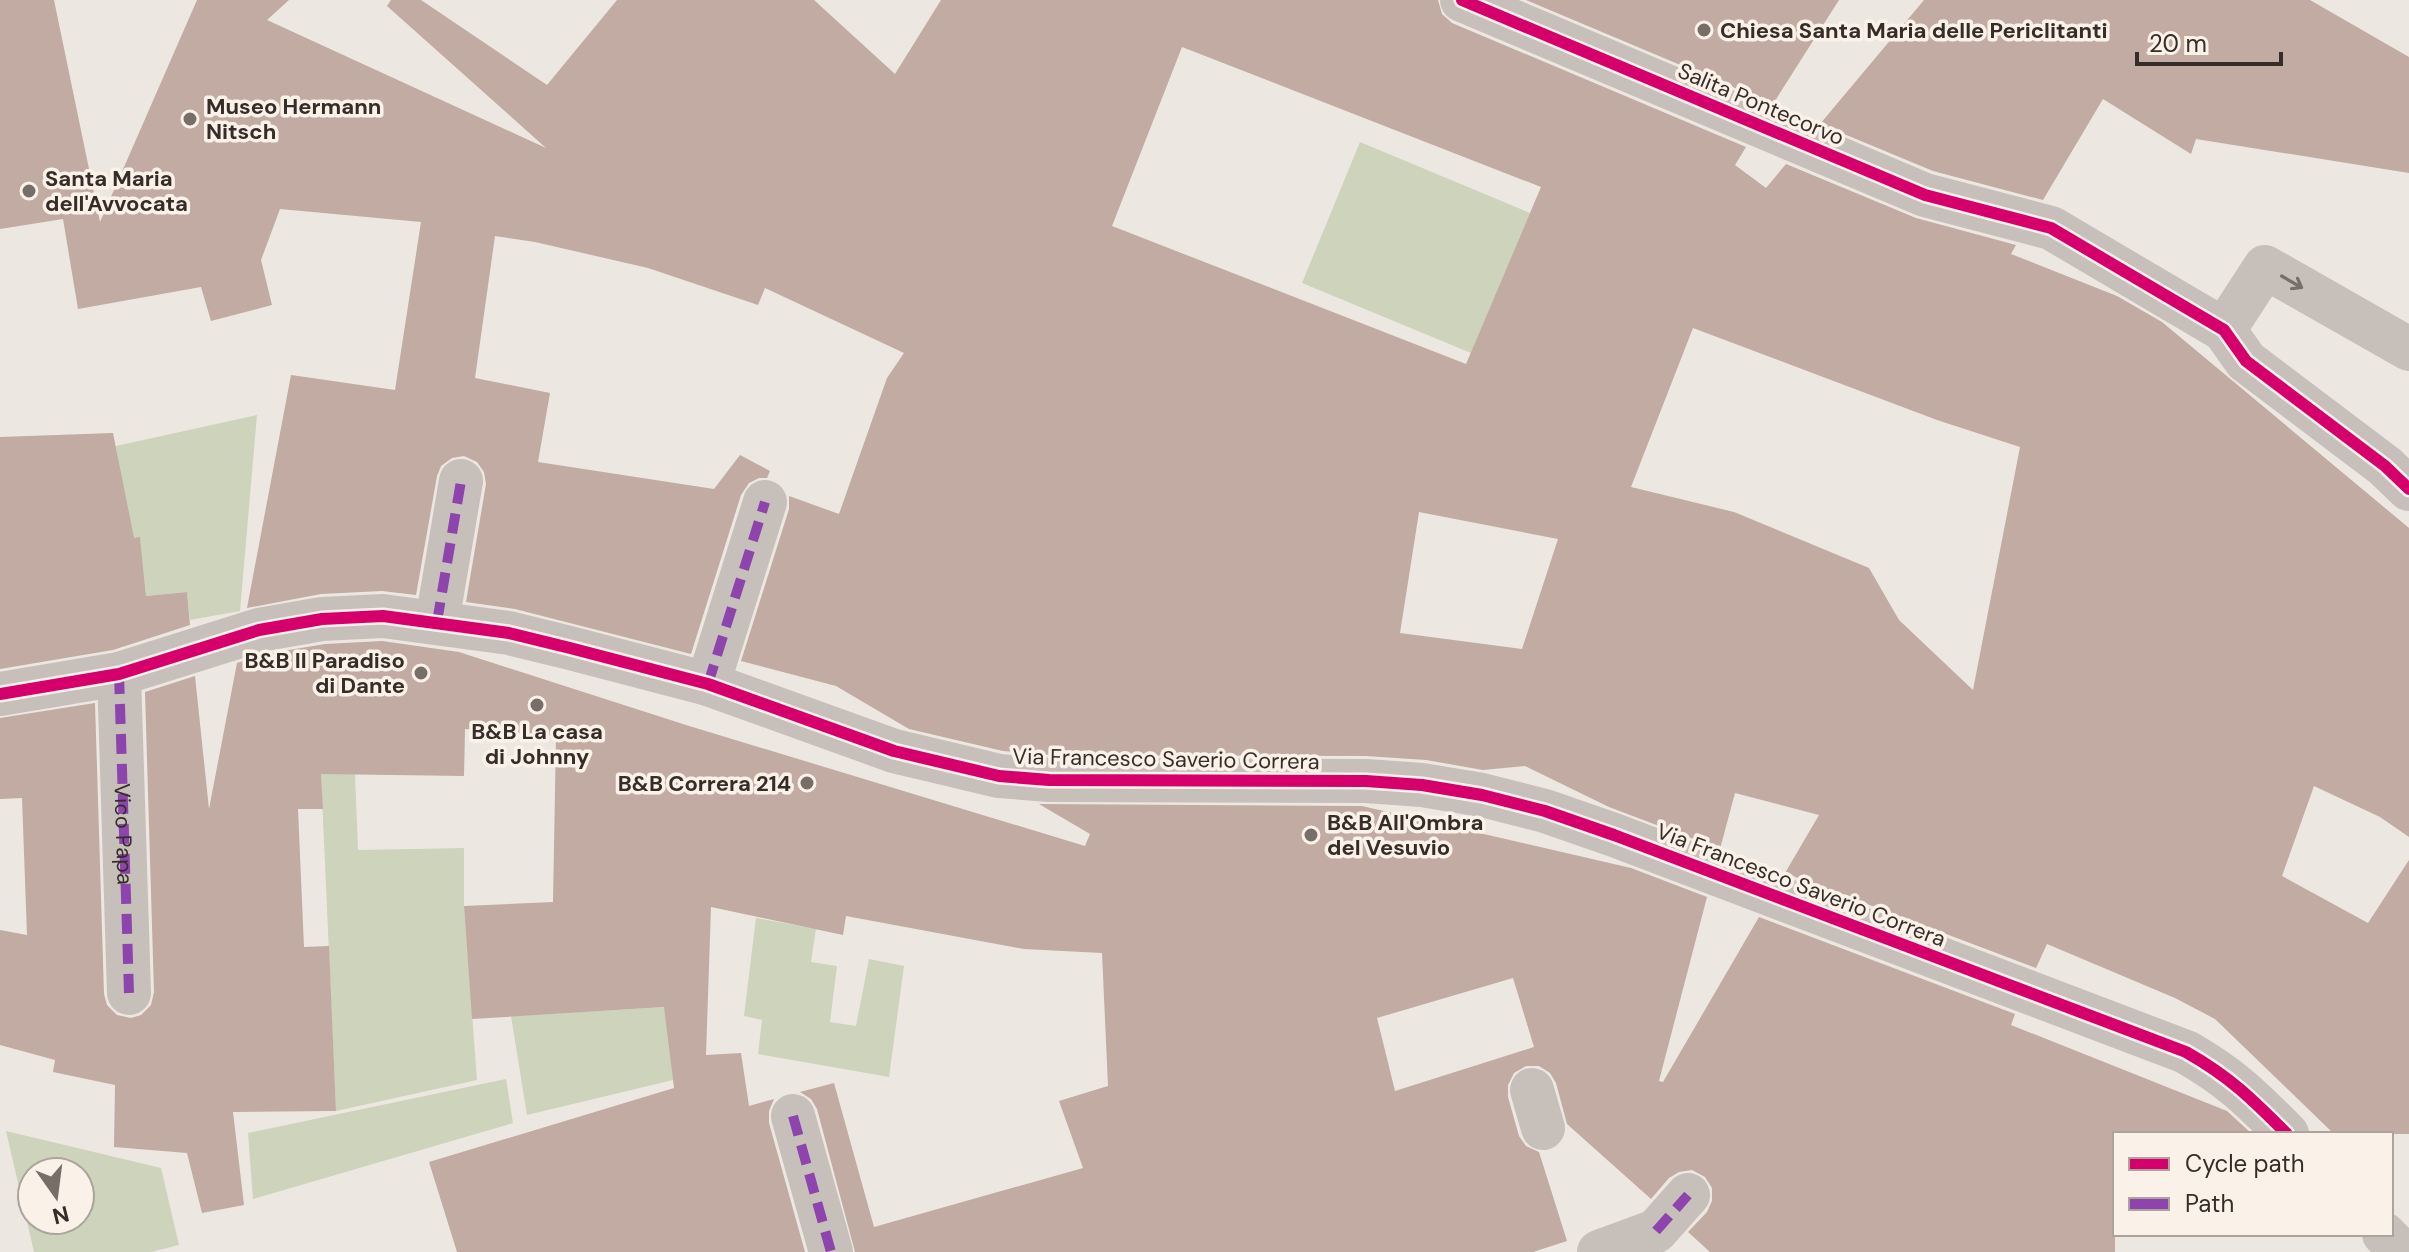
<svg xmlns="http://www.w3.org/2000/svg" width="2409" height="1252" font-family="'DM Sans',sans-serif">
<style>
.green{fill:#ced3bb;fill-rule:evenodd}
.building{fill:#c1aba2;fill-rule:evenodd}
.lines{fill:none;stroke-linecap:round;stroke-linejoin:round}
.street{stroke:#c7c0ba;stroke-width:44}
.quiet{stroke:#8e44ad;stroke-width:10;stroke-dasharray:20 10;stroke-linecap:butt}
.cycleway-casing{stroke:#faf2e9;stroke-width:17}
.cycleway{stroke:#d6006c;stroke-width:12}
.oneway{stroke:#786f6a}
.poi-dot{fill:#776e69;stroke:#faf2e9;stroke-width:3}
.labels{text-anchor:middle;dominant-baseline:central;stroke-width:7;stroke-linejoin:round;paint-order:stroke}
.poi-label{font-size:22px;font-weight:bold;fill:#372d28;stroke:#faf2e9;text-anchor:start}
.street-label{font-size:22px;fill:#372d28;stroke:#faf2e9}
</style>
<rect width="100%" height="100%" fill="#ede7e1"/>
<g class="green">
<polygon points="1360,142 1530,213 1471,353 1302,283"/>
<polygon points="257,415 240,611 190,620 187,592 146,596 140,538 129,538 116,446"/>
<polygon points="321,774 355,774 358,850 464,848 464,906 477,1080 336,1111"/>
<polygon points="756,918 816,929 811,962 837,966 830,1022 856,1026 869,959 904,966 889,1077 758,1054 762,1020 744,1016"/>
<polygon points="666,1007 673,1080 527,1115 511,1016"/>
<polygon points="506,1079 513,1123 253,1199 248,1133"/>
<path d="M6,1131L161,1168L179,1245L151,1252H34ZM32,1172H80V1220H32Z"/>
</g>
<g class="building">
<path d="M0,0H54L100,222L197,0H289L267,20L546,148L387,6L391,0H421L547,85L617,0H814L895,74L941,0H1438L1442,14L1452,23L1746,147L1735,165L1766,188L1786,164L1916,218L2016,245L2011,254L2117,296L2162,322L2409,528V837L2380,817L2314,786L2282,876L2368,923L2409,860V1134H2334L2215,1019L2175,998L2047,944L2036,968L1785,873L1819,815L1735,793L1720,849L1609,807L1525,766L1483,770L1426,760L1366,756L1050,755L1003,751L909,729L836,686L741,661L789,509V496L839,514L887,378L904,353L765,288L758,305L648,268L535,242L495,236L475,378L550,393L538,462L714,489L740,455L770,471L767,478H759L749,483L741,495L691,654L515,609L466,602L486,484L484,472L477,462L464,456L452,458L441,466L437,476L416,595L382,591L321,594L247,608L291,375L395,390L421,222L280,209L261,260L272,305L211,321L201,287L78,309L63,219L0,229ZM1182,47L1541,187L1466,364L1112,226ZM1693,328L1937,420L2020,447L1973,690L1899,620L1869,568L1734,512L1631,487ZM1419,512L1558,539L1522,649L1400,633Z"/>
<polygon points="1526,0 1839,0 1773,104"/>
<polygon points="1924,0 2310,0 2409,57 2409,173 2196,139 2191,154 2103,99 2043,200 1933,171 1820,124"/>
<polygon points="113,433 134,538 140,537 146,596 187,592 190,625 113,650 0,669 0,437"/>
<path d="M382,641L459,652L686,725L1085,846L1090,834L1039,804L1362,806L1631,868L1707,897L1659,1081L1663,1082L1759,917L2015,1014L2011,1025L2227,1111L2252,1134H2115V1252H1710L1688,1232L1707,1212L1712,1201V1188L1705,1177L1692,1170L1679,1172L1669,1178L1651,1199L1567,1124L1556,1083L1550,1073L1539,1066H1526L1514,1073L1508,1085V1097L1519,1136L1526,1146L1539,1152L1567,1241L1533,1252H855L817,1109L811,1099L800,1092L834,1083L874,1227L1083,1168L1059,1101L1108,1086L1102,953L1024,949L846,916L843,935L711,907L706,1055L741,1053L749,1106L774,1099L769,1111V1123L805,1252H457L429,1162L674,1088L664,1007L472,1019L464,906L553,902L556,736L465,729L464,776L321,774L323,809H298L304,947L329,946L336,1111L233,1112L244,1205L202,1213L187,1153L114,1147L115,1085L53,1072L55,1060L0,1045V930L27,935L22,798L0,799V718L95,703L104,994L107,1005L117,1015L131,1018L141,1015L151,1005L154,992L145,692L195,676L209,809L237,663L265,654L325,644ZM1513,978L1534,1047L1395,1091L1377,1018Z"/>
</g>
<g class="lines">
<g class="street">
<polyline points="1462,0 1925,195 2051,228 2224,330 2246,361 2385,466 2409,489"/>
<polyline points="2224,330 2265,267 2409,349"/>
<polyline points="437,622 461,481"/>
<path id="s1" d="M119,674L129,993"/>
<polyline points="708,684 765,502"/>
<path d="M0,694L119,674L259,630L322,619L383,616L509,633L570,648L708,684L894,751L999,776L1049,780L1366,781L1422,785L1482,795L1545,811L1614,835L2186,1052C2230,1077 2251,1098 2287,1134"/>
<polyline points="1532,1090 1543,1128"/>
<polyline points="793,1116 831,1252"/>
<polyline points="2384,1234 2402,1252"/>
<polyline points="1599,1252 1656,1231 1688,1195"/>
</g>
<g class="quiet">
<polyline points="437,622 461,481"/>
<polyline points="119,674 129,993"/>
<polyline points="708,684 765,502"/>
<polyline points="793,1116 831,1252"/>
<polyline points="1656,1231 1688,1195"/>
</g>
<defs>
<g id="cycleway">
<polyline points="1462,0 1925,195 2051,228 2224,330 2246,361 2385,466 2409,489"/>
<path d="M0,694L119,674L259,630L322,619L383,616L509,633L570,648L708,684L894,751L999,776L1049,780L1366,781L1422,785L1482,795L1545,811L1614,835L2186,1052C2230,1077 2251,1098 2287,1134"/>
</g>
</defs>
<use href="#cycleway" class="cycleway-casing"/>
<use href="#cycleway" class="cycleway"/>
</g>
<defs><path id="oneway-shaft" d="M-6 0H5M1.5-3L5.5 0L1.5 3" fill="none" stroke-width="1.6" stroke-linecap="round" stroke-linejoin="round" transform="scale(2)"/></defs>
<use class="oneway" href="#oneway-shaft" transform="translate(2292 282) rotate(30)"/>
<g class="poi-dot">
<circle cx="1704" cy="30" r="8"/>
<circle cx="190" cy="119" r="8"/>
<circle cx="29" cy="191" r="8"/>
<circle cx="421" cy="673" r="8"/>
<circle cx="537" cy="705" r="8"/>
<circle cx="807" cy="783" r="8"/>
<circle cx="1311" cy="835" r="8"/>
</g>
<g class="labels">
<g class="poi-label">
<text x="1720" y="30">Chiesa Santa Maria delle Periclitanti</text>
<text x="206" y="106">Museo Hermann<tspan x="206" dy="25">Nitsch</tspan></text>
<text x="45" y="178">Santa Maria<tspan x="45" dy="25">dell'Avvocata</tspan></text>
<text x="405" y="660" text-anchor="end">B&amp;B Il Paradiso<tspan x="405" dy="25">di Dante</tspan></text>
<text x="537" y="731" text-anchor="middle">B&amp;B La casa<tspan x="537" dy="25">di Johnny</tspan></text>
<text x="791" y="783" text-anchor="end">B&amp;B Correra 214</text>
<text x="1327" y="822">B&amp;B All'Ombra<tspan x="1327" dy="25">del Vesuvio</tspan></text>
</g>
<g class="street-label">
<text transform="translate(1761 104) rotate(23)">Salita Pontecorvo</text>
<text transform="translate(1166 759) rotate(1)">Via Francesco Saverio Correra</text>
<text stroke="none"><textPath href="#s1" startOffset="160">Vico Papa</textPath></text>
<text transform="translate(1801 885) rotate(21)">Via Francesco Saverio Correra</text>
</g>
</g>
<rect x="2113" y="1132" width="280" height="104" fill="#faf2e9" stroke="#aca39c" stroke-width="2"/>
<rect x="2129" y="1158" width="40" height="12" fill="#d6006c" stroke="#aca39c" stroke-width="2"/>
<text x="2185" y="1172" font-size="24" fill="#372d28">Cycle path</text>
<rect x="2129" y="1198" width="40" height="12" fill="#8e44ad" stroke="#aca39c" stroke-width="2"/>
<text x="2185" y="1212" font-size="24" fill="#372d28">Path</text>
<g transform="translate(56 1196) rotate(166)"><circle r="38" fill="#faf2e9" stroke="#aca39c" stroke-width="2"/>
<path d="M0-6L14 30L0 20L-14 30Z" fill="#776e69"/>
<text y="-12" font-size="22" font-weight="bold" text-anchor="middle" fill="#372d28">N</text>
</g>
<path d="M2137 52v12h144v-12" fill="none" stroke="#372d28" stroke-width="4"/>
<text x="2149" y="52" font-size="24" fill="#372d28" stroke="#faf2e9" stroke-width="6" paint-order="stroke">20 m</text>
</svg>
